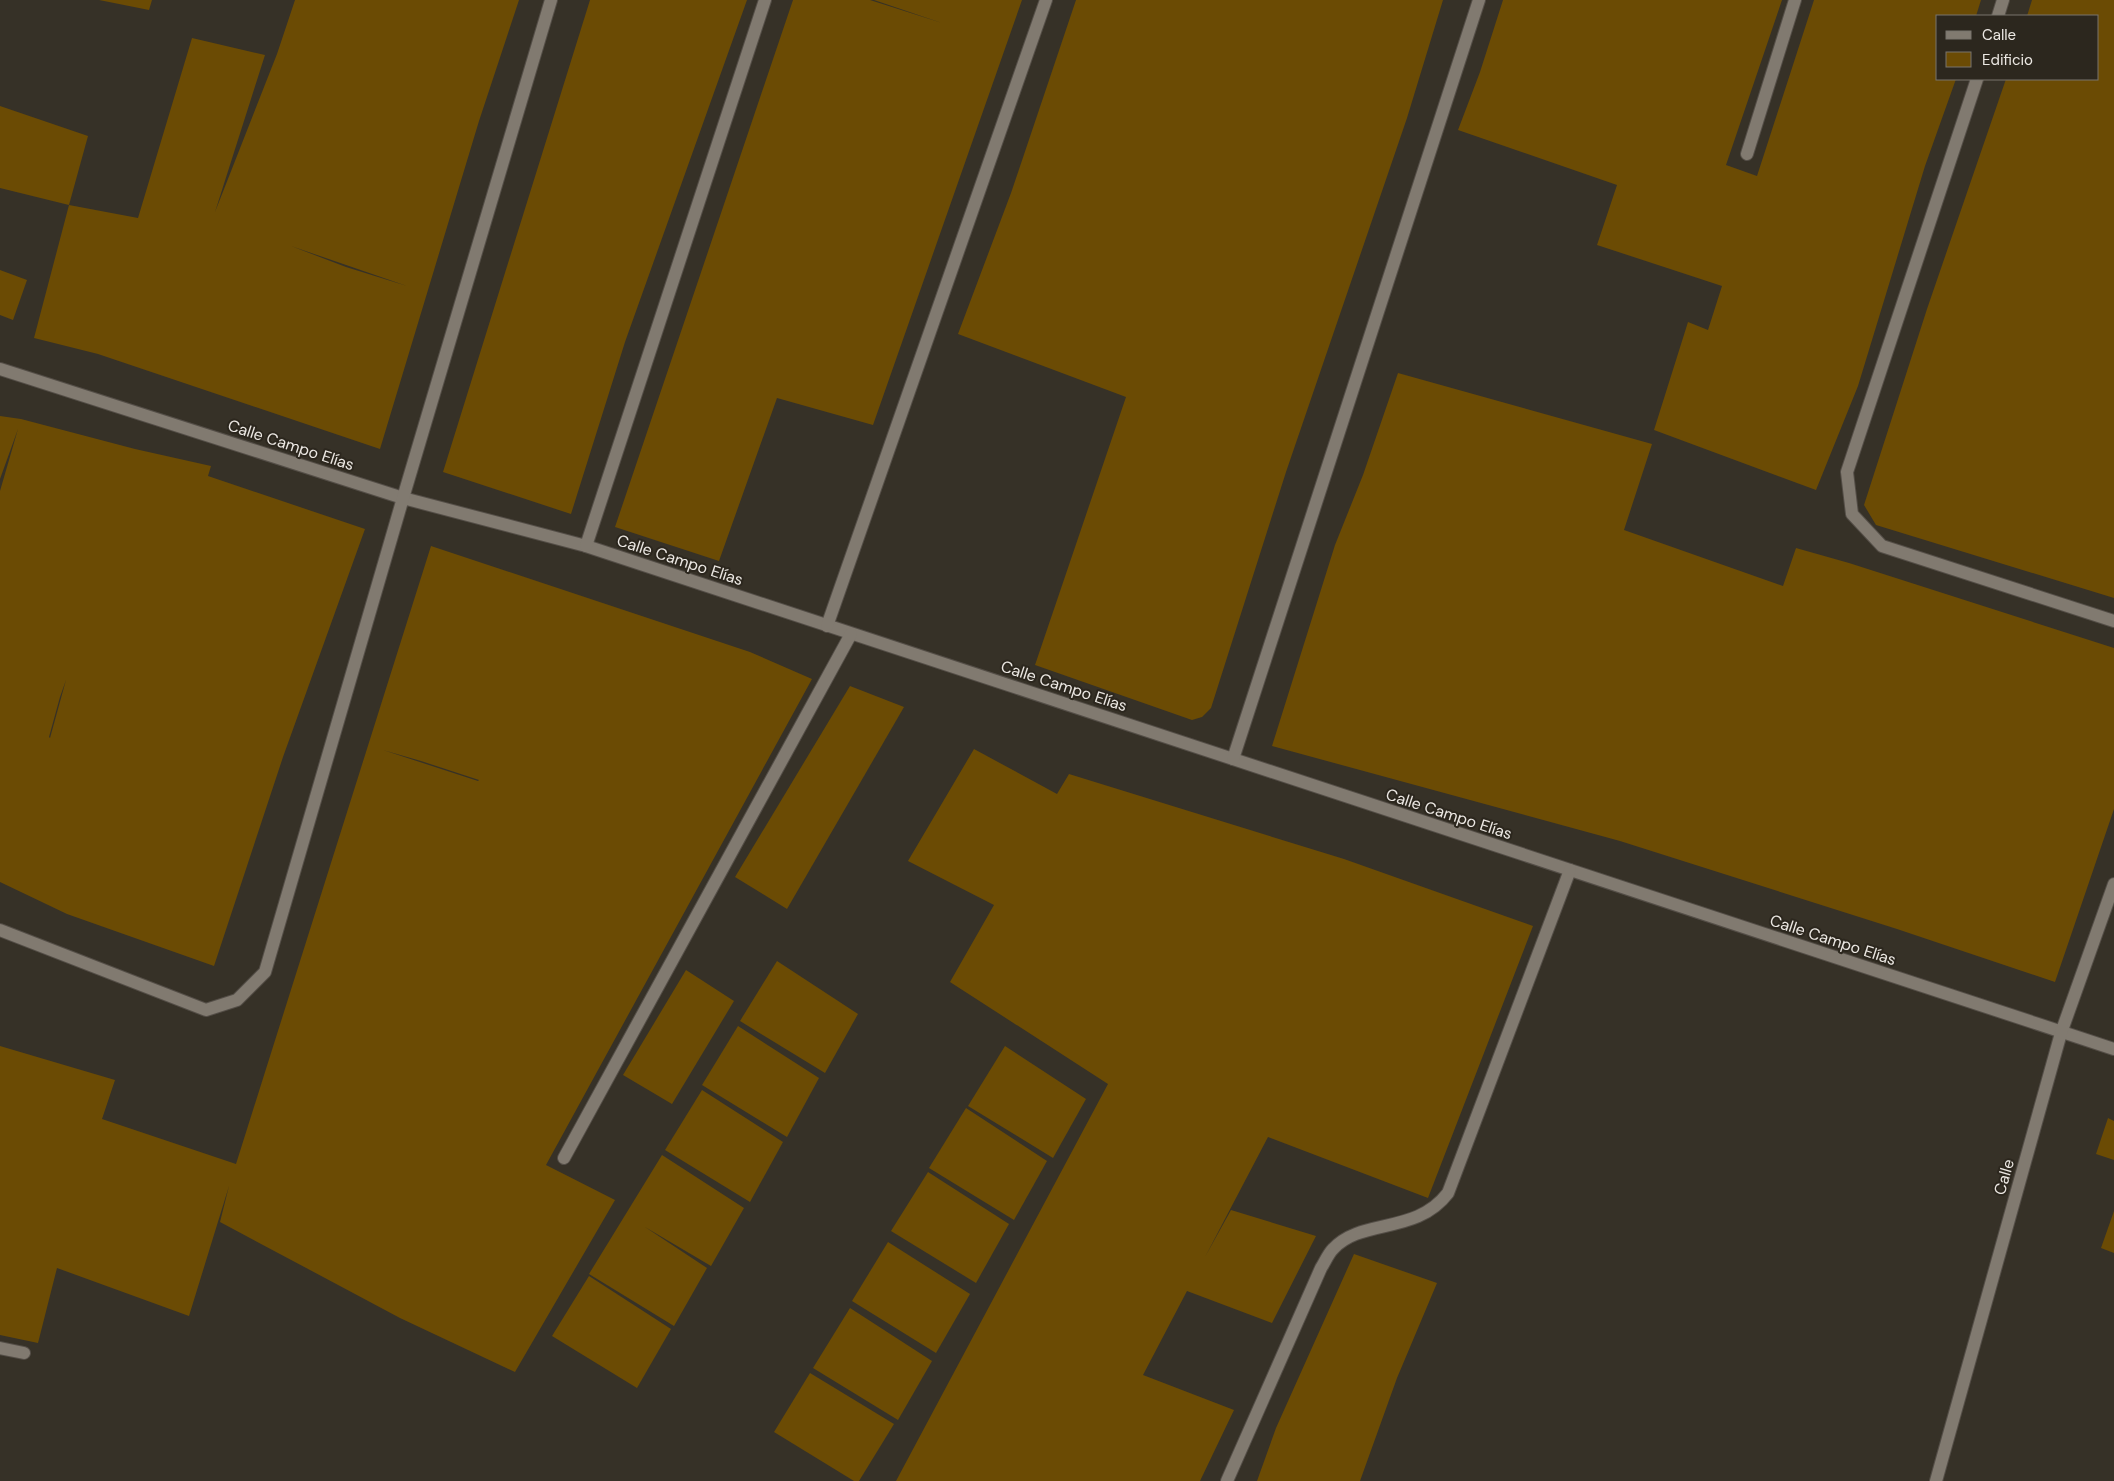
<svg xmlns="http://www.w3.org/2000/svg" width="2114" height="1481" font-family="'DM Sans',sans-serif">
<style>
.building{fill:#6b4b04;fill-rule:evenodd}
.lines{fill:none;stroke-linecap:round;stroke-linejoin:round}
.minor-casing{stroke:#544e47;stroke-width:14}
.minor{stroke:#817a70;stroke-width:12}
.labels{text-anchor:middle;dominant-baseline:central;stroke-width:4;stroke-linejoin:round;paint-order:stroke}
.street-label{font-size:16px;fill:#ece8e3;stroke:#2c271e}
</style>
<rect width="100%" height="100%" fill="#363127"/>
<g class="building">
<polygon points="99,0 152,0 149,10"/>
<path d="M295,0H519L479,121L380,449L98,354L34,338L69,205L138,218L192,38L265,55L215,212L277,54ZM291,246L407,286L346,267Z"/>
<polygon points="590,0 747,0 625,342 571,514 443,472"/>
<polygon points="793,0 870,0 942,23 874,0 1022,0 873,425 777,398 719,561 615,527"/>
<polygon points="1076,0 1443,0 1407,118 1286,472 1211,708 1202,717 1192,720 1035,665 1126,397 958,334 1011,193"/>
<polygon points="1503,0 1782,0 1726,165 1757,176 1814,0 1981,0 1976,16 1938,16 1938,79 1956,79 1925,166 1858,386 1816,490 1654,430 1688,322 1708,330 1722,286 1597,245 1617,185 1458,130 1480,72"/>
<polygon points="2032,0 2114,0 2114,598 1876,525 1864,505 1927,309 2006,79 2098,79 2098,16 2027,16"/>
<polygon points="0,106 88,136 69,205 0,188"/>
<polygon points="0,270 27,280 13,320 0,315"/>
<polygon points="1398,373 1652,444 1624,530 1783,586 1796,548 1849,563 2114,648 2114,809 2055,982 1897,929 1620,841 1272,746 1335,545 1363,475"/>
<path d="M0,416L21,419L135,449L211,466L208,476L365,529L283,757L214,966L67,914L0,882V491L18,429L0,479ZM66,680L50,738L49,737L60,697Z"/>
<path d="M431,546L750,652L812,679L546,1165L615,1200L515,1372L400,1318L220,1222L229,1186L189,1316L57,1268L38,1343L0,1335V1046L115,1080L102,1119L236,1164ZM383,750L421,761L479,780L478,781Z"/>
<polygon points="850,686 904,707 787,909 735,877"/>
<polygon points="974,749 1057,794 1069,774 1344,859 1533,926 1428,1198 1268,1137 1205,1257 1231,1210 1316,1236 1272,1323 1187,1291 1143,1375 1234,1410 1200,1481 896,1481 1108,1084 950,982 994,905 908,861"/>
<polygon points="777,961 858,1014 825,1073 740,1021"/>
<polygon points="686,970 734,1001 672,1104 623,1075"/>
<polygon points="738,1026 819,1078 787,1137 702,1085"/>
<polygon points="1005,1046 1086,1099 1053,1158 968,1106"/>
<polygon points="702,1090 783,1142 750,1202 665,1150"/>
<polygon points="966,1108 1047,1161 1014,1220 929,1168"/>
<polygon points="2108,1118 2114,1121 2114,1160 2096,1154"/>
<polygon points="662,1155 744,1208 711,1266 645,1227 707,1268 674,1326 589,1274"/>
<polygon points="928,1172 1009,1224 976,1283 891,1231"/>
<polygon points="2114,1211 2114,1253 2101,1248"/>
<polygon points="888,1242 970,1294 936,1353 852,1301"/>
<polygon points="1354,1254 1437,1283 1397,1378 1360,1481 1257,1481 1276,1428"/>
<polygon points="589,1276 671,1329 637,1388 552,1336"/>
<polygon points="850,1308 932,1361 898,1420 813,1368"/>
<polygon points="810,1373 894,1424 859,1481 854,1481 774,1432"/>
</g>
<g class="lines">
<defs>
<g id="minor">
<polyline points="1998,16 2003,0"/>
<polyline points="1977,79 1847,472 1852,514 1882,546 2114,621"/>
<polyline points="1747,154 1795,0"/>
<polyline points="0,369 403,498 586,546 2114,1049"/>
<polyline points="586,546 765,0"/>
<polyline points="827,626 1046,0"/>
<polyline points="1233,759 1479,0"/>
<polyline points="0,930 206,1010 237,1000 265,972 403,498 551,0"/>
<polyline points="564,1158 851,634"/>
<polyline points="0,1348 24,1353"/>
<path d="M1227,1481L1321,1268C1325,1262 1328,1254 1333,1249C1361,1218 1416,1235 1448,1193L1570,870"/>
<polyline points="1936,1481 2061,1033 2114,884"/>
</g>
</defs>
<use href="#minor" class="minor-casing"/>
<use href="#minor" class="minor"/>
</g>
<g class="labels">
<g class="street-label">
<text transform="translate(291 445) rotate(18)">Calle Campo Elías</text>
<text transform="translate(680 560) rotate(18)">Calle Campo Elías</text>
<text transform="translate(1064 686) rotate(18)">Calle Campo Elías</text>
<text transform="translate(1449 814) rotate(18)">Calle Campo Elías</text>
<text transform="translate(1833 940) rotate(18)">Calle Campo Elías</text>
<text transform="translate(2004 1177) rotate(-74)">Calle</text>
</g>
</g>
<rect x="1936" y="15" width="162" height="65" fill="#2c271e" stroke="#79746d"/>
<rect x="1946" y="31" width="25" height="8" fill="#817a70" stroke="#79746d"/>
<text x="1982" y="40" font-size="15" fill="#ece8e3">Calle</text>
<rect x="1946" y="52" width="25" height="15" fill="#6b4b04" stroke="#79746d"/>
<text x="1982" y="65" font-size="15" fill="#ece8e3">Edificio</text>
</svg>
